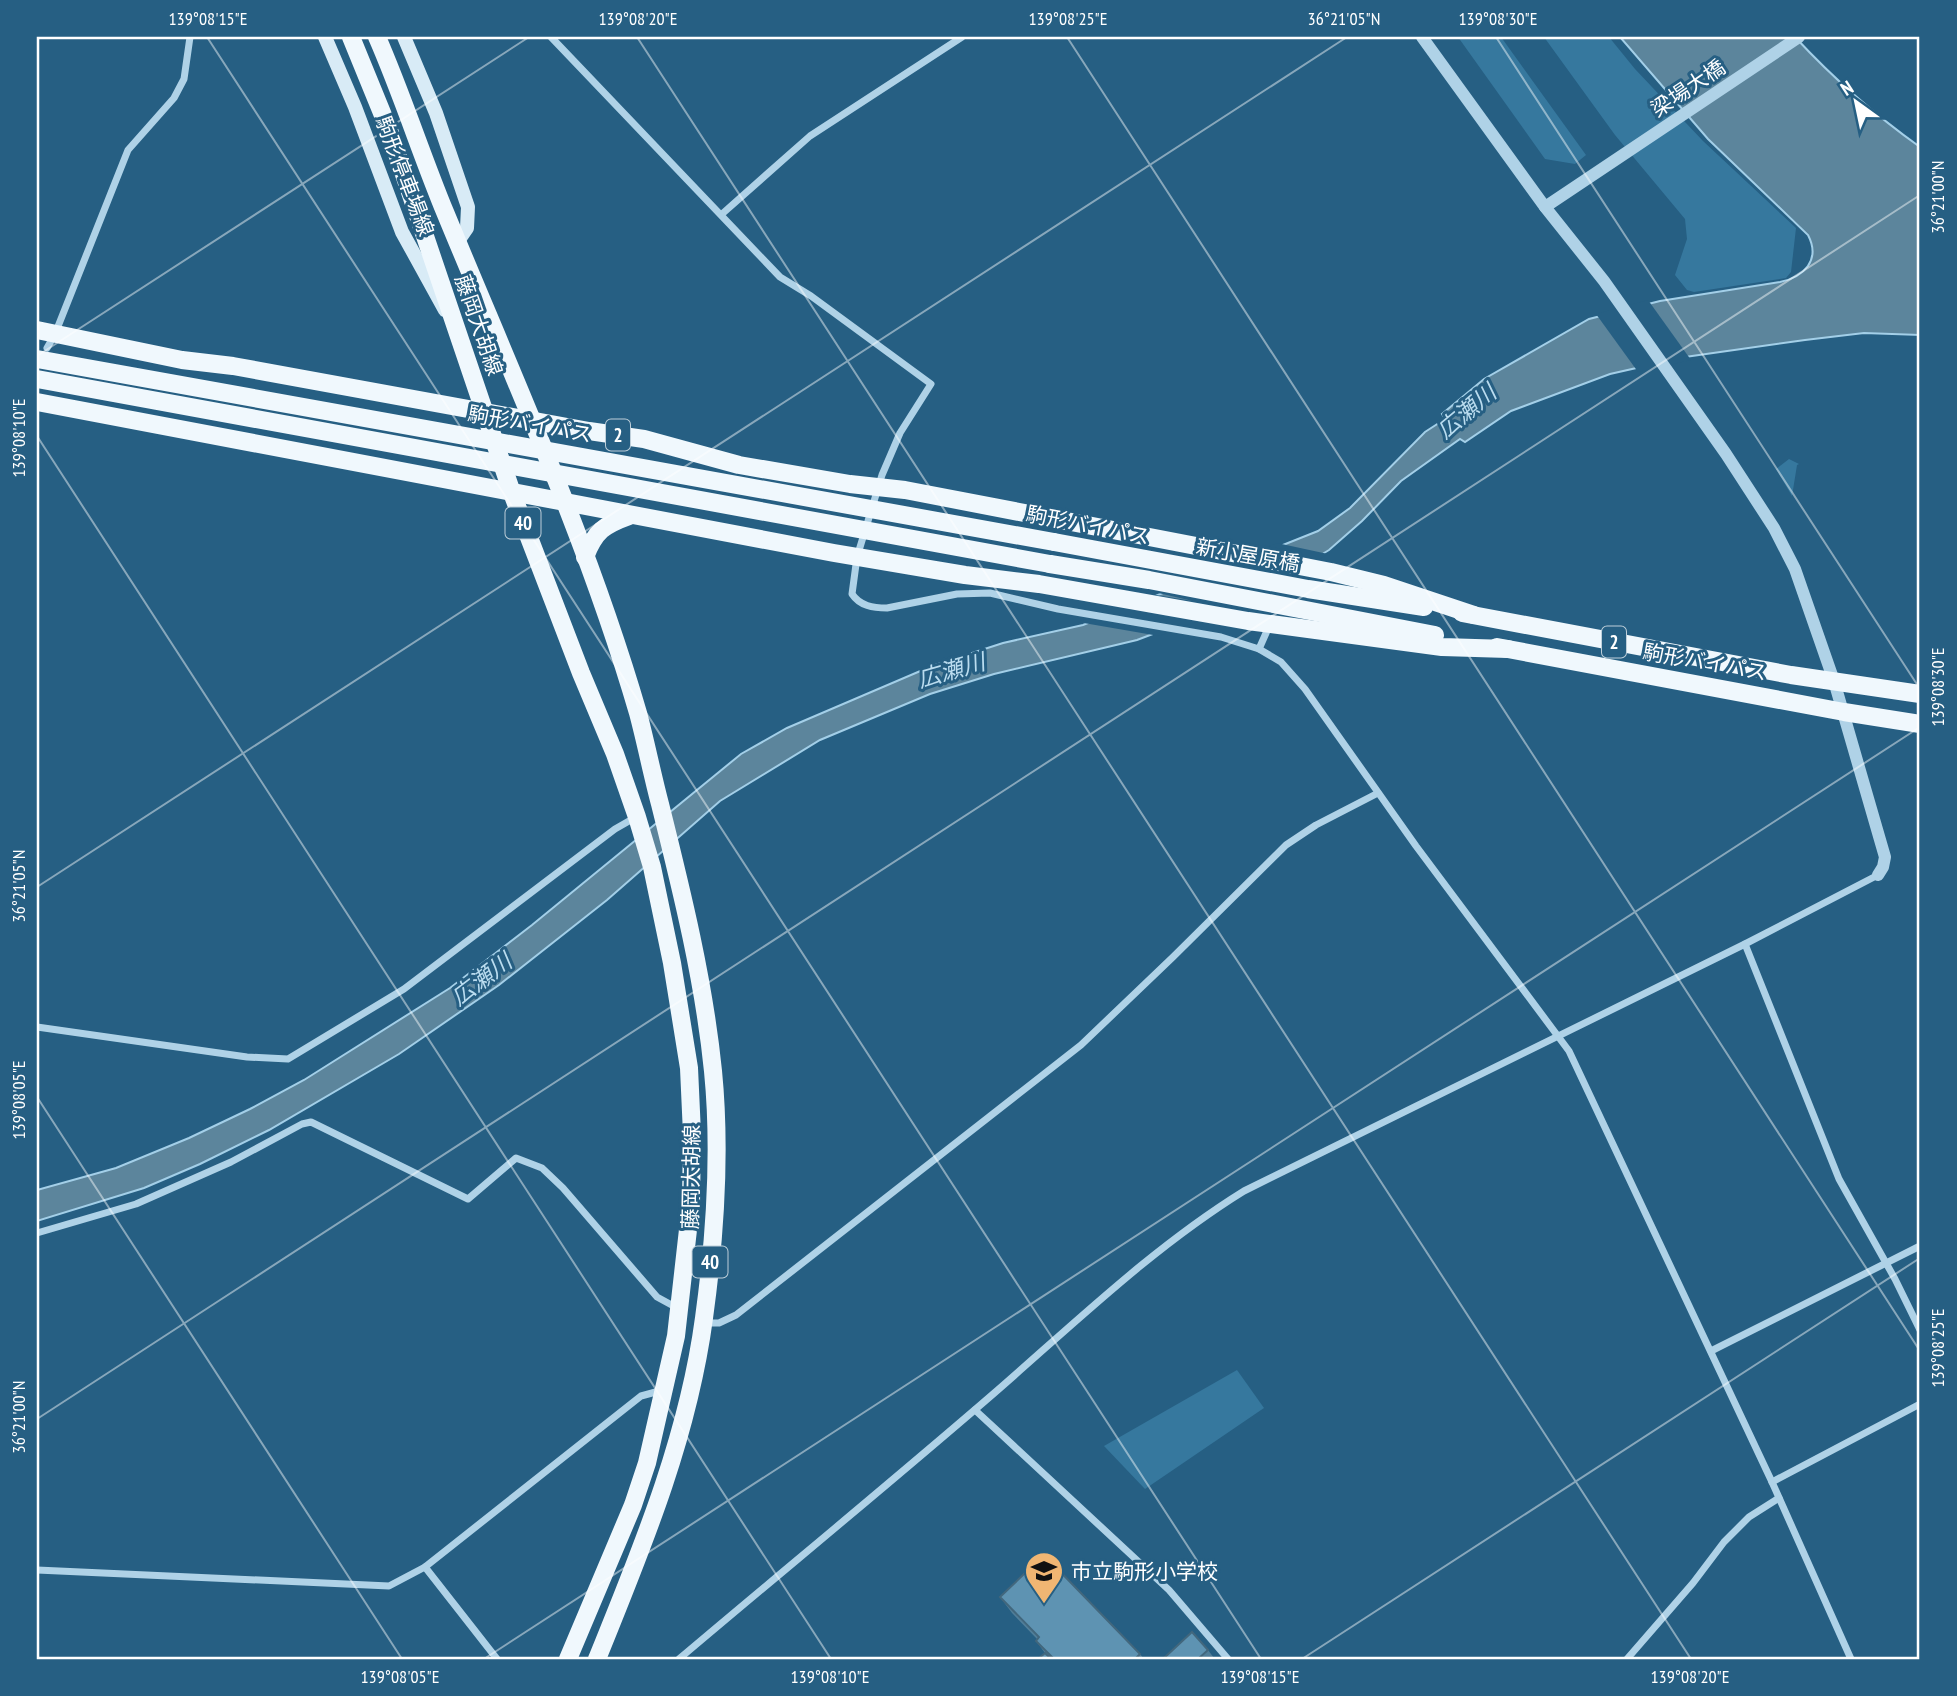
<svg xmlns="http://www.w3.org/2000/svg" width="1957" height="1696" font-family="'PT Sans Narrow','Noto Sans JP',sans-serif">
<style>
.green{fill:#36789e}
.water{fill:#5c859c;stroke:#a3cfe8;stroke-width:2}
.pier{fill:#265f83}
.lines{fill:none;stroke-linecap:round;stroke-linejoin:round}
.minor{stroke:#afd2e7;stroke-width:7}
.tertiary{stroke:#afd2e7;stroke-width:12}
.secondary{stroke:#d8ebf6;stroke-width:14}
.primary{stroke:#f0f8fd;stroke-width:18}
.primary-bridge{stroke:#f0f8fd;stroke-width:18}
.wall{fill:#517e99}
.building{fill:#5e93b2;stroke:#42677d;stroke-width:2}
.ticks{fill:none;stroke:#fff;stroke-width:2;stroke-opacity:0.45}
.labels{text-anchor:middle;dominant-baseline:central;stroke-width:6;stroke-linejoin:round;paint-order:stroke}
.shield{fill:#265f83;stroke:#becfda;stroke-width:2}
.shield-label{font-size:19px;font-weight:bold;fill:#fff}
.street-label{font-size:21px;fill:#fff;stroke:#265f83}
.poi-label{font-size:21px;fill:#fff;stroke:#265f83;text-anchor:start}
.water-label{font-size:23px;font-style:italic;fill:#badcef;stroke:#265f83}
.neatline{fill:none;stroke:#fff;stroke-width:2.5}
.ticks-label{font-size:18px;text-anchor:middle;fill:#fff}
</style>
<rect width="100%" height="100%" fill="#265f83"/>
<g class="green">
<polygon points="1458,37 1501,37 1586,155 1575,164 1545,159"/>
<polygon points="1544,37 1609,37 1635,69 1703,141 1796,228 1791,272 1786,278 1694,292 1687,290 1675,275 1687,239 1685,219 1615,135"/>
<polygon points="1789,459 1799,464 1797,465 1792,496 1776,469"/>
<polygon points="1237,1370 1264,1408 1145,1489 1104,1446"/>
</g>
<path class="water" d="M1620,37H1795C1833,78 1875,115 1920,147V335L1864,333L1805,340L1685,357L1610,374L1511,411L1465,442L1460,439L1401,481L1362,521L1329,550L1291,573L1232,604L1137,640L994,674L930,694L820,740L720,801L607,900L499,985L399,1054L269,1130L200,1164L144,1188L37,1221V1190L116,1168L189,1138L250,1109L304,1080L450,988L532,925L741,754L787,728L932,666L1003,643L1083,625L1318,531L1350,508L1425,432L1445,419L1442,414L1484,379L1589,319L1660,301L1780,282C1804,277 1821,260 1808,235L1708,139Z"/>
<g class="pier">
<polygon points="1648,300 1691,360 1638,372 1596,314"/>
<polygon points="1277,543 1328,554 1292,576 1234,607 1159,636 1078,622 1150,594 1193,601 1154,592"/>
</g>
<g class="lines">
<g class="minor">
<path d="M551,37L780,277L811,296L931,384L900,433L882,475L857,557L852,594C860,606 873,608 887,608L957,594L990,593L1058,609L1221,637L1259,649L1270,624"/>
<polyline points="722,214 810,136 962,37"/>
<polyline points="47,348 55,334 128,150 174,98 184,79 190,37"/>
<polyline points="1259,649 1281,662 1305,689 1416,846 1569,1051 1772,1482 1851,1659"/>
<polyline points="1745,944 1839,1179 1895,1279 1920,1330"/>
<polyline points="37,1027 247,1057 288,1059 404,989 615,829 636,817"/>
<polyline points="37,1233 136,1204 231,1162 302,1124 311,1122 468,1199 516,1158 542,1168 563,1188 657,1297 679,1309"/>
<polyline points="704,1323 719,1323 736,1315 1081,1045 1173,957 1286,845 1316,825 1378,793"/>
<polyline points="1711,1351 1920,1246"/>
<polyline points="975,1410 1169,1590 1228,1659"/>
<polyline points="1772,1482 1920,1404"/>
<polyline points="425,1567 497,1659"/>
<polyline points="37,1570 389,1586 425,1567 641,1396 663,1390"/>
<path d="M679,1659C783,1571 889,1484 992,1395C1074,1324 1152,1248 1244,1191L1745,944L1878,875"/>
<polyline points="1627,1659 1693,1583 1724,1542 1749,1517 1779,1498"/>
</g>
<g class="tertiary">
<polyline points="1422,37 1545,207 1604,281 1726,454 1774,528 1795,569 1834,681 1885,857 1883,867 1878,875"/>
<polyline points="1545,207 1799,37"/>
</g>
<g class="secondary">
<polyline points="325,37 355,107 402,232 445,310"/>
<polyline points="404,37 436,113 468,207 467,228 458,241"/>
</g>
<g class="primary">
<polyline points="351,37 389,130 512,493 581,673 615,754 637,817 652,867 672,963 689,1068 692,1134 691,1203 676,1336 647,1463 633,1505 568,1659"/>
<path d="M377,37C402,94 421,154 445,212C513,377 588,541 638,713C646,743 652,774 660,804C682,892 704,981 713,1071C721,1152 715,1238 704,1318C688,1438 642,1548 597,1659"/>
<polyline points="37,330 182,360 233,366 589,431 644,439 739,465 850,484 905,490 1331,572 1384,585 1474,615"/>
<polyline points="37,402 834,553 965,575 1039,584 1248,621 1442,647 1508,649"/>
<polyline points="1054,542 1308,589 1424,607"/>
<path d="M585,557C595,531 604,525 629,516"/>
<polyline points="1050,564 1149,580 1435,635"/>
<polyline points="1462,613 1791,675 1920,694"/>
<polyline points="1497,647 1844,712 1920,724"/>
</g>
<g class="primary-bridge">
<polyline points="37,359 1054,542"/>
<polyline points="37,379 1050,564"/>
</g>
</g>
<g class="wall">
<polygon points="1000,1597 1140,1654 1144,1659 1038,1659 1045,1653 1036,1641 1037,1639 1012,1613"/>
<polygon points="1208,1650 1214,1658 1213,1659 1163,1659"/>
</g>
<g class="building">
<polygon points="1044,1555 1140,1654 1135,1659 1054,1659 1036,1641 1039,1637 1000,1597"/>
<polygon points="1192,1632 1208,1650 1198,1659 1163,1659"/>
<polygon points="1045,1653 1051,1659 1038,1659"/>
</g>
<path class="ticks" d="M207,37L1261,1659M637,37L1691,1659M1067,37L1920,1351M1496,37L1920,689M37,356L529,37M37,436L831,1659M37,887L1347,37M37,1097L402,1659M37,1419L1920,195M484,1659L1920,727M1302,1659L1920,1258"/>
<defs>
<symbol id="school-pin" viewBox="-11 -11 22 30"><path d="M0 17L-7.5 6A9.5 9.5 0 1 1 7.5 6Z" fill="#f0b673" stroke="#265f83"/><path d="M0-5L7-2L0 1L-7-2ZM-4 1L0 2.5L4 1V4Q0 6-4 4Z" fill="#111"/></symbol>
</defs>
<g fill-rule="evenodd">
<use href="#school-pin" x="1022" y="1549" width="44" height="60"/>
</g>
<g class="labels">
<g class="shield">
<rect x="606" y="419.5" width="24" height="31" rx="5"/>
<rect x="505.5" y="507.5" width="35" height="31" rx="5"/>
<rect x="1602" y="626.5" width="24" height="31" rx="5"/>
<rect x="692.5" y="1246.5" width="35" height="31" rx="5"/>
</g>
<g class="shield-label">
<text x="618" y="435">2</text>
<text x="523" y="523">40</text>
<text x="1614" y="642">2</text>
<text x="710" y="1262">40</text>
</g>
<g class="street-label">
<text transform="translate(1688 88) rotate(-34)">梁場大橋</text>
<text transform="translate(405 176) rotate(69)">駒形停車場線</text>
<text transform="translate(479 325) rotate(71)">藤岡大胡線</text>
<text transform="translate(530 424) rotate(10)">駒形バイパス</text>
<text transform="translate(1088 525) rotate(11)">駒形バイパス</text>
<text transform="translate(1248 555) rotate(10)">新小屋原橋</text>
<text transform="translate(1705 662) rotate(10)">駒形バイパス</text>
<text transform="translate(691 1177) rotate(-89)">藤岡大胡線</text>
</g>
<g class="poi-label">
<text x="1071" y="1571">市立駒形小学校</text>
</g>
<g class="water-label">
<text transform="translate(1466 411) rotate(-40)">広瀬川</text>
<text transform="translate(951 670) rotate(-16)">広瀬川</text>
<text transform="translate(481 979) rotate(-37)">広瀬川</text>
</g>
</g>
<rect width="1957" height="1696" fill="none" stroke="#265f83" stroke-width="77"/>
<g transform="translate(1856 102) rotate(327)" stroke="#265f83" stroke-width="5" paint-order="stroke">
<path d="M0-5L12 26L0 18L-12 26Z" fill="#ffffff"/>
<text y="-10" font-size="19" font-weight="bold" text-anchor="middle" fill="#ffffff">N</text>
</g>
<rect x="38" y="38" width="1880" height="1620" class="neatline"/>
<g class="ticks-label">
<text x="208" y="25">139°08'15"E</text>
<text x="638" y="25">139°08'20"E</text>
<text x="1068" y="25">139°08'25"E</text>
<text x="1344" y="25">36°21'05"N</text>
<text x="1498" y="25">139°08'30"E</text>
<text transform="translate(1938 197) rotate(-90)" y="6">36°21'00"N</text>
<text transform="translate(19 438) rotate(-90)" y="6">139°08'10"E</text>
<text transform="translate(1938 687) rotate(-90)" y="6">139°08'30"E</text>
<text transform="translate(19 886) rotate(-90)" y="6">36°21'05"N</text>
<text transform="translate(19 1100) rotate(-90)" y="6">139°08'05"E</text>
<text transform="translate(1938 1348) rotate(-90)" y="6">139°08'25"E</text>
<text transform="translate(19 1417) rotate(-90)" y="6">36°21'00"N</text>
<text x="400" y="1683">139°08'05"E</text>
<text x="830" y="1683">139°08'10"E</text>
<text x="1260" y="1683">139°08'15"E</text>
<text x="1690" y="1683">139°08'20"E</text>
</g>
</svg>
